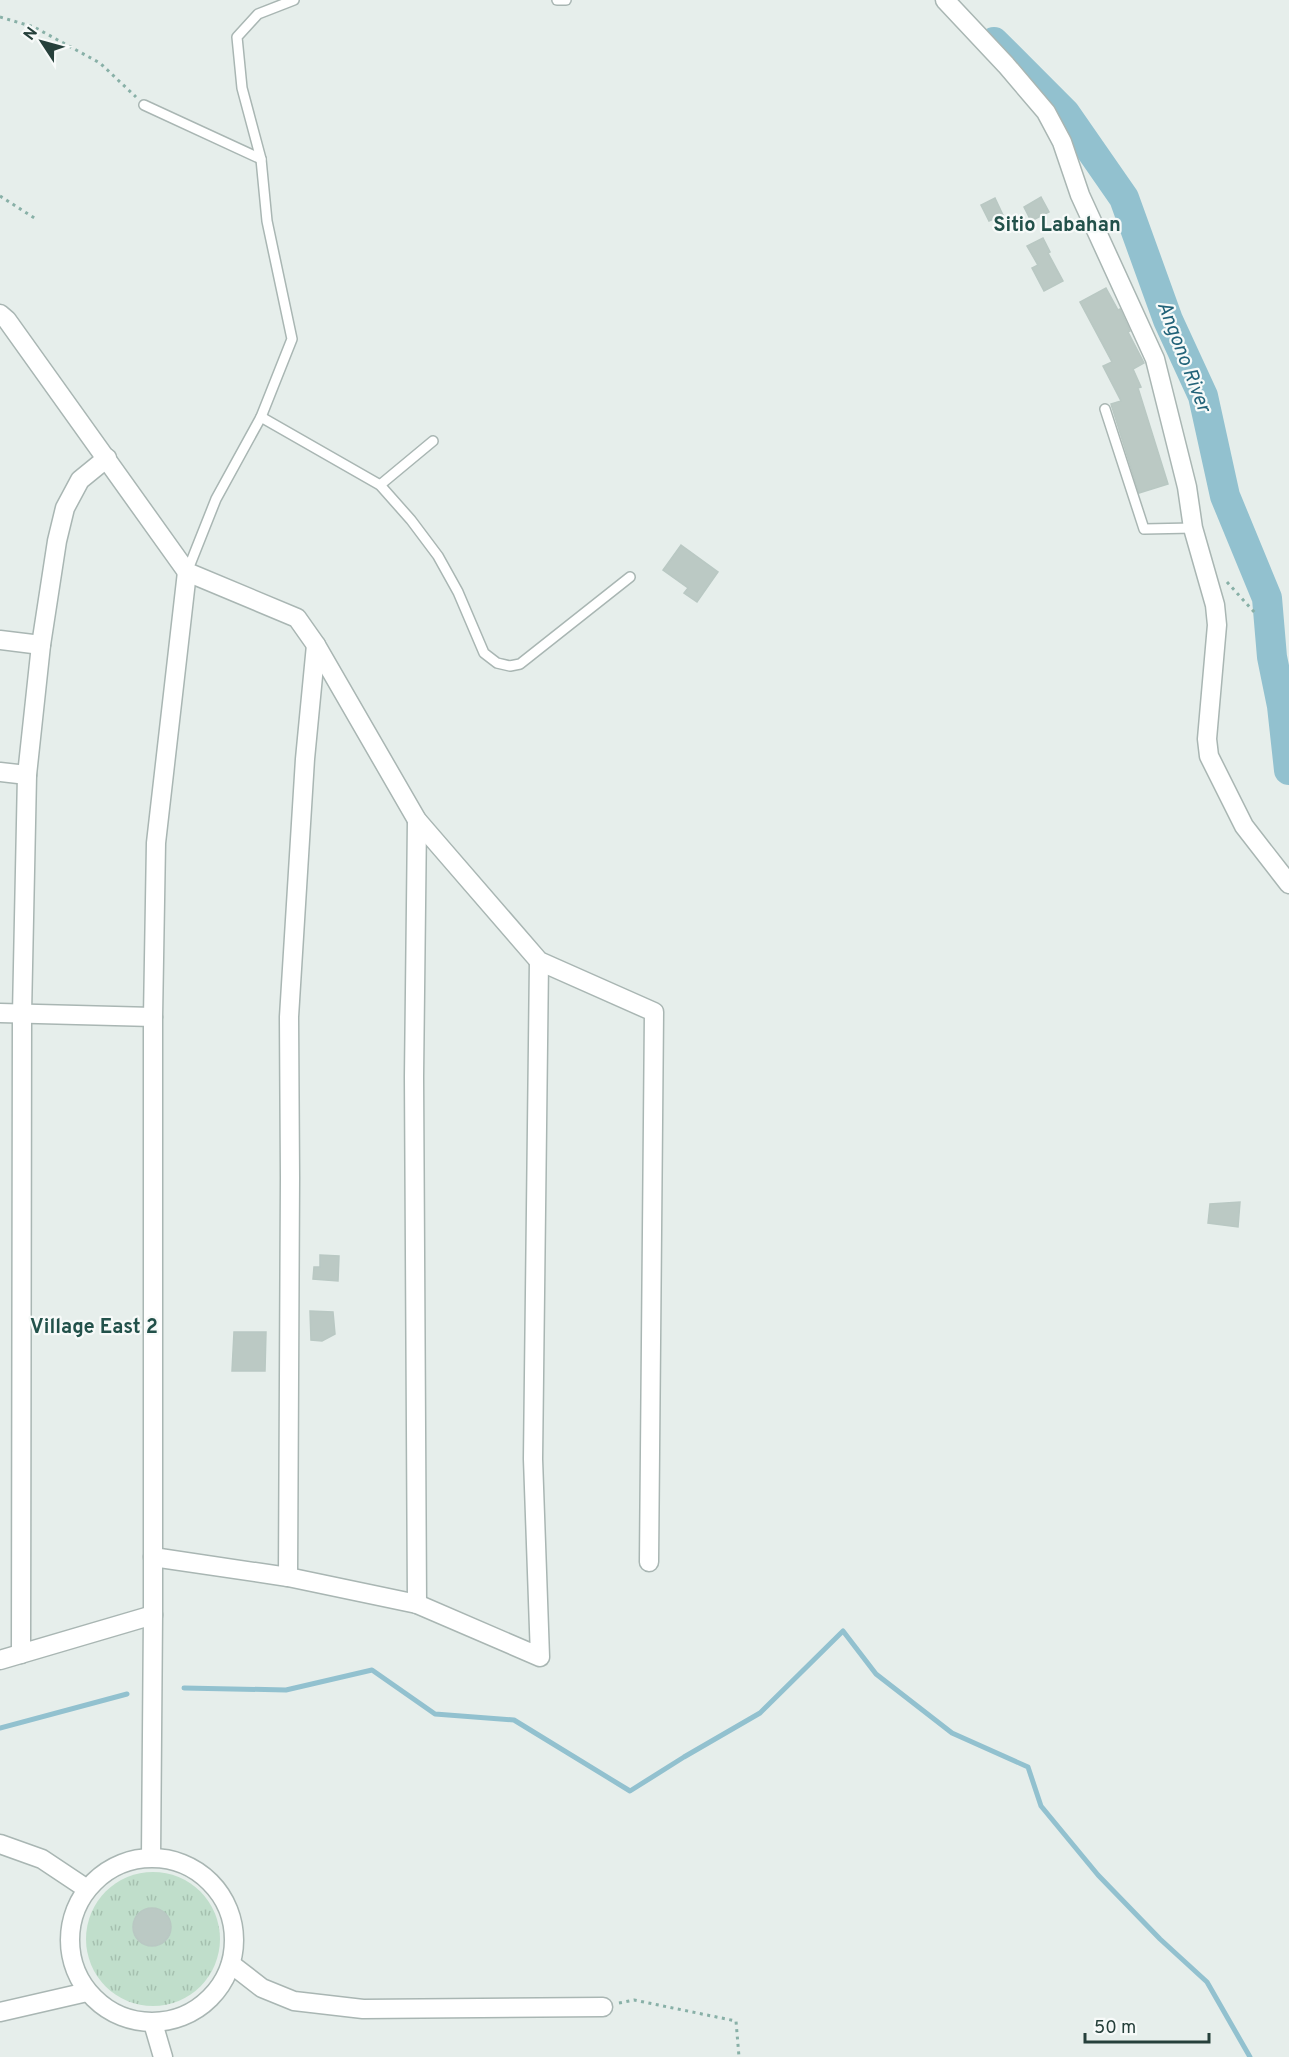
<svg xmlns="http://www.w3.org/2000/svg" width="1289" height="2057" font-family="Overpass,sans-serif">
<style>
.grass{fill:url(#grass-tufts)}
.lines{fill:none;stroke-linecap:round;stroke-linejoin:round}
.stream{stroke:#92c1cf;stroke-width:5}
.river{stroke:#92c1cf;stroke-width:30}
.building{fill:#bbc9c4;stroke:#b9c8c3;stroke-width:1.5}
.lane-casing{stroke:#a9b6b3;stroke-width:12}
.street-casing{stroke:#a9b6b3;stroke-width:21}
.path{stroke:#88b0a7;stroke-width:3;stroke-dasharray:3 4.5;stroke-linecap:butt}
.lane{stroke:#fff;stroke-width:9}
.street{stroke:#fff;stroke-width:18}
.labels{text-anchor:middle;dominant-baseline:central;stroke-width:4.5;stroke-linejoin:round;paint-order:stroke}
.neighbourhood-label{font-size:20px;font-weight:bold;fill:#22514a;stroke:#f7faf9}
.water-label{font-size:20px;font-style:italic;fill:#226379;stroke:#f7faf9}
</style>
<defs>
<pattern id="grass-tufts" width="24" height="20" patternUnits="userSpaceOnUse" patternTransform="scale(1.5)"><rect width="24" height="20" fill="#c0decb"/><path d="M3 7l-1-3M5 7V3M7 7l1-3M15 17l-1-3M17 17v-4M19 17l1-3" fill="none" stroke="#a5c0af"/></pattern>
</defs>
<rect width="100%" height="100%" fill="#e6eeeb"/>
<circle class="grass" cx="153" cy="1939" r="67"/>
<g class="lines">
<g class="stream">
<polyline points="184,1688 286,1690 372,1670 435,1714 514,1720 630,1791 684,1757 760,1713 843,1631 876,1674 952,1733 1028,1767 1041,1806 1098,1875 1160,1939 1207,1982 1250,2057"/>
<polyline points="0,1728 127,1694"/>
</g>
<polyline class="river" points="994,42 1065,113 1124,198 1168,320 1203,396 1225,496 1267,598 1272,657 1282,706 1289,770"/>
</g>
<g class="building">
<polygon points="1041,197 1049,212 1031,221 1024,207"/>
<polygon points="995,198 1003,215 989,221 981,205"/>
<polygon points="1043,238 1050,252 1048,253 1063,281 1044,291 1032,268 1038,265 1027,246"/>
<polygon points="1106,288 1118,310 1120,309 1130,331 1128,332 1144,363 1133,369 1141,387 1138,388 1168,484 1139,493 1111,404 1121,401 1103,366 1112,362 1080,302"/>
<polygon points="681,545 718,572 697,602 684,593 688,588 663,570"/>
<polygon points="1240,1202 1238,1227 1208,1223 1210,1204"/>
<polygon points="320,1255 339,1256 338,1281 313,1279 314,1267 320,1267"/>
<polygon points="310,1311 333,1312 335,1334 322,1341 311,1340"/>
<polygon points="234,1332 266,1332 265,1371 232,1371"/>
<circle cx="152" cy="1927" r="19"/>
</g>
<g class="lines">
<defs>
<g id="lane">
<polyline points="557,0 566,0"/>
<polyline points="144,105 261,159"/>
<polyline points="1105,409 1144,529 1193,528"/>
<polyline points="261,417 380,485 411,520 438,556 458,592 484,653 497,663 510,666 520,664 630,577"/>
<polyline points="380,485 433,441"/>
<polyline points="187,572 216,499 261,417 292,339 267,221 261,159 242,88 237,37 258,14 294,0"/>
</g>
<g id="street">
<polyline points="945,0 1006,65 1046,112 1062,142 1080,195 1155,359 1187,487 1193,528 1215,605 1217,625 1207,739 1209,756 1244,826 1289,884"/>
<polyline points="0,314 7,320 187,572 297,618 316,645 417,820 539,961 654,1012 649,1562"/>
<polyline points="0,640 41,645"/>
<polyline points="0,772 27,775"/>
<polyline points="417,820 414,1077 417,1604"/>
<polyline points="0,1013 153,1017"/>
<polyline points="153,1557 288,1577 417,1604 540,1657 533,1459 539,961"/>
<polyline points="288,1577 290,1178 289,1017 305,759 316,645"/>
<polyline points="21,1654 22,1014 27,775 41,645 57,541 65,508 80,480 107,458"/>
<polyline points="0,1660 153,1615"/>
<polyline points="0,1844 42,1859 87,1889"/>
<polyline points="151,1857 153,1615 153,1017 156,843 187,572"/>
<circle cx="152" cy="1940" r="82"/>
<polyline points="231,1964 262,1988 294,2001 363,2009 603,2007"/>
<polyline points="0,2012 87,1992"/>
<polyline points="153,2023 163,2057"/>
</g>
</defs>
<use href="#lane" class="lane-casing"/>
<use href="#street" class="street-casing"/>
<g class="path">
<polyline points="0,17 34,27 100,63 136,97"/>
<polyline points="0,196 36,219"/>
<polyline points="1227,582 1255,613"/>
<polyline points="619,2003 634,2000 736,2021 739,2057"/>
</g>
<use href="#lane" class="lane"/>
<use href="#street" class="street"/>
</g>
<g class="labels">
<g class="neighbourhood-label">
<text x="1057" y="226">Sitio Labahan</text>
<text x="94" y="1328">Village East 2</text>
</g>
<g class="water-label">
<text transform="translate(1183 357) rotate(69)">Angono River</text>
</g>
</g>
<g transform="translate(42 42) rotate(306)" stroke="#f7faf9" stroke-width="4.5" paint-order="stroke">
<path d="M0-4.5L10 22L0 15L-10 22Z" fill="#26403b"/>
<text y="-9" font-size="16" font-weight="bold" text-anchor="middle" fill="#26403b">N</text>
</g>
<path d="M1085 2033v9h124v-9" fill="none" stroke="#26403b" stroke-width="3"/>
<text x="1094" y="2033" font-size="18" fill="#26403b" stroke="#f7faf9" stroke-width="4.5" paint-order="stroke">50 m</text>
</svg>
